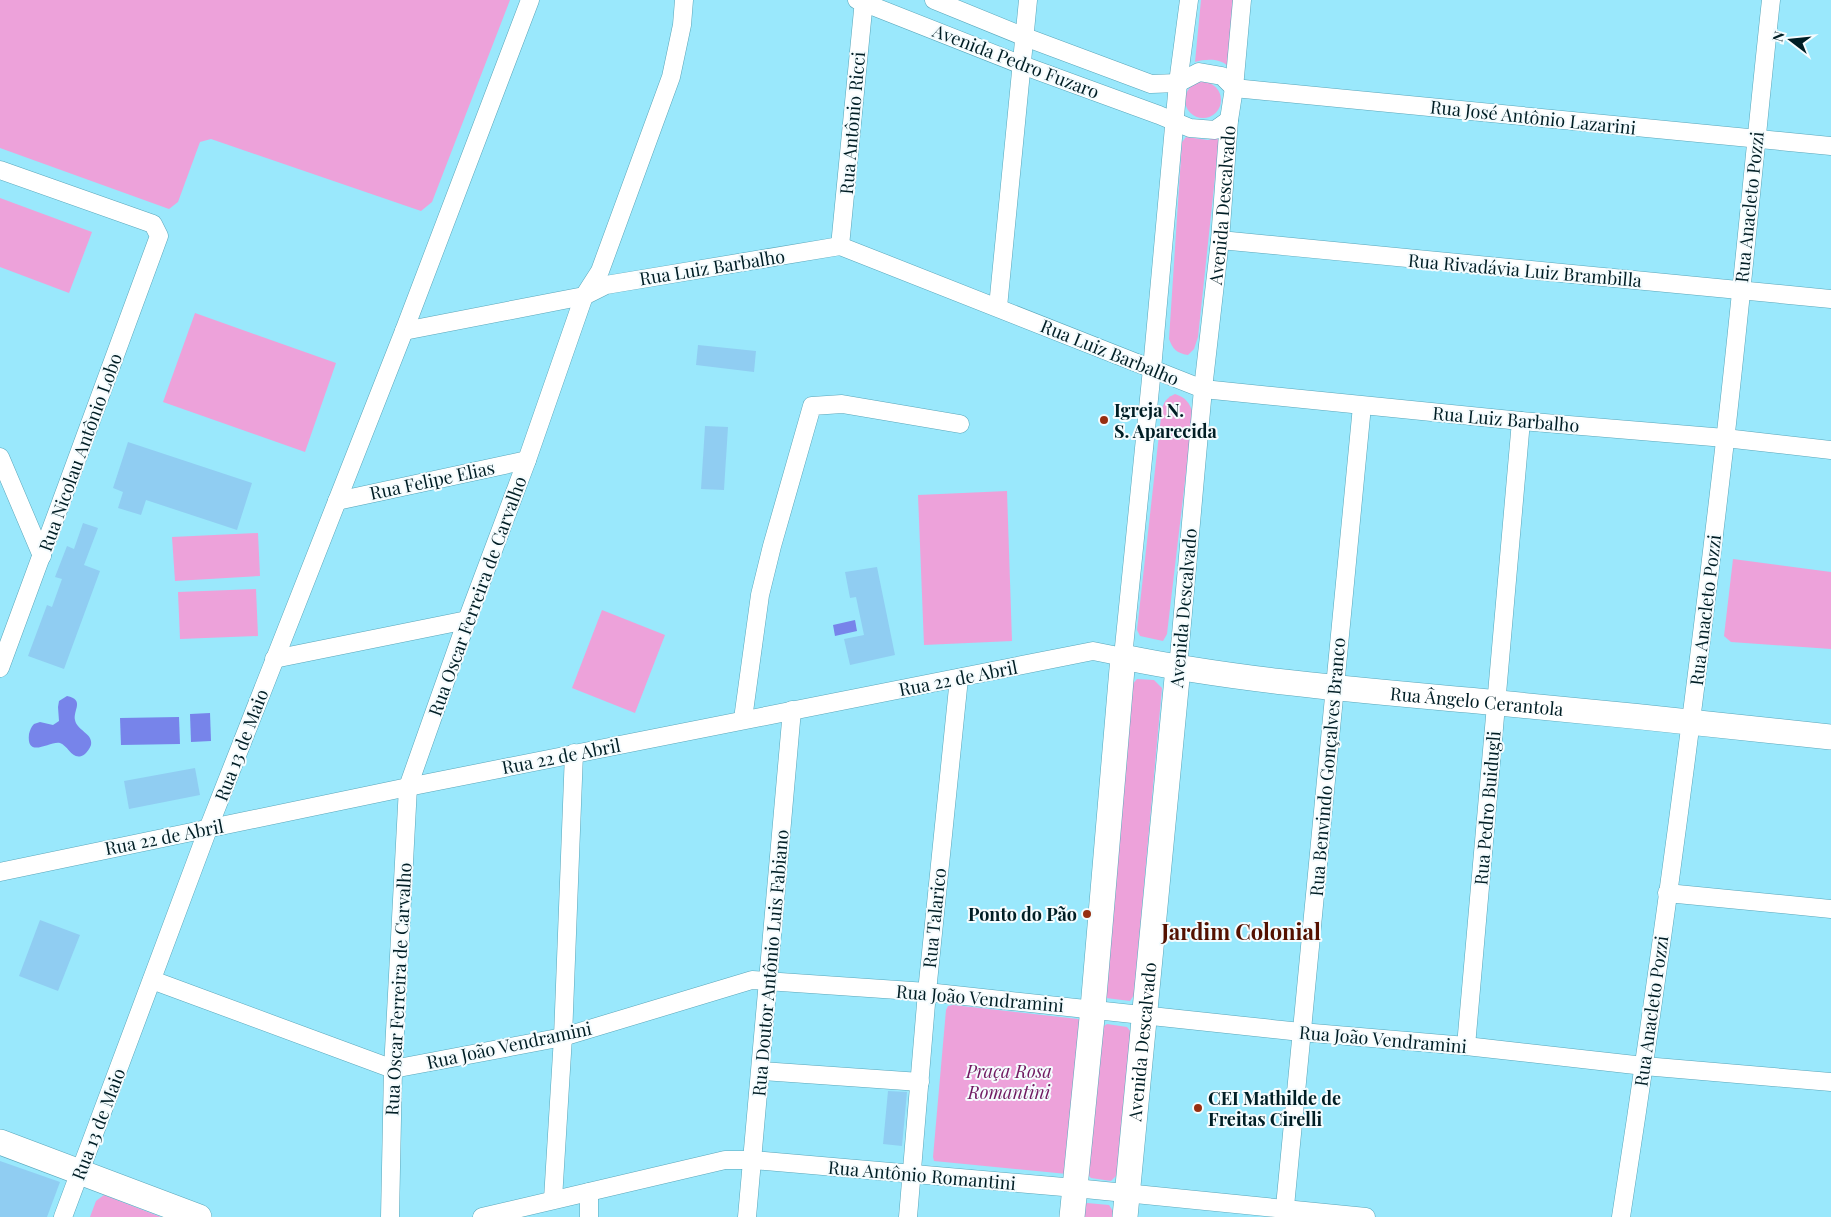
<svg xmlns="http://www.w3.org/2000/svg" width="1831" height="1217" font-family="'Playfair Display',serif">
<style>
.green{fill:#eda2da}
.water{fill:#7784ea}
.building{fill:#90cdf2}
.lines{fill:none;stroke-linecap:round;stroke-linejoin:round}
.street-casing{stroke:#59a6ba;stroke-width:19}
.secondary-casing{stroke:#59a6ba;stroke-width:26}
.street{stroke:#fff;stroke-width:18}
.secondary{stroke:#fff;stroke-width:25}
.poi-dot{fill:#972f11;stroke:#f5fcfe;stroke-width:2}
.labels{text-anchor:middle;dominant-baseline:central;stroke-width:4;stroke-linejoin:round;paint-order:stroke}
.street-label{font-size:18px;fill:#001e25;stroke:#f5fcfe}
.poi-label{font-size:18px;font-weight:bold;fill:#001e25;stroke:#f5fcfe;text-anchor:start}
.park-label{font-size:18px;font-style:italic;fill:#6f1860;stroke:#f5fcfe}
.district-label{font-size:22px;font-weight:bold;fill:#531100;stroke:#f5fcfe}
</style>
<rect width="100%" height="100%" fill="#9ae8fc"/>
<g class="green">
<polygon points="0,0 510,0 432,202 421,211 211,139 200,142 178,202 169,209 0,148"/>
<path d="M1201,0H1234L1228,66C1219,58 1206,59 1195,62Z"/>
<circle cx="1203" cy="100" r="18"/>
<path d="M1186,137L1208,140L1215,138L1219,140L1198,337L1194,349L1188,355C1176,353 1173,349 1169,339L1182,142Z"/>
<polygon points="0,198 92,232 69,293 0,267"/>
<polygon points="195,313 336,363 305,452 163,402"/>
<path d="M1175,394C1186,398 1189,402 1193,413L1167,634L1163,641L1140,636L1137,630L1162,408C1165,400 1168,397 1175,394Z"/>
<polygon points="1007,491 1012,641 924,645 918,495"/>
<polygon points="258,533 260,576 175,581 172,537"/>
<polygon points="1733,559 1831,572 1831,649 1731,642 1724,636"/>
<polygon points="256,589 258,636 180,639 178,592"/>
<polygon points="602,610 665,635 635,713 572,688"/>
<polygon points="1137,679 1154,680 1162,688 1134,995 1130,1001 1106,998 1131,686"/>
<polygon points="953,1005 1078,1019 1082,1022 1067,1174 934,1161 933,1157 946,1010 948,1006"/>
<polygon points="1107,1024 1127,1027 1131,1032 1117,1175 1111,1181 1091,1178 1087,1174 1101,1028"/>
<polygon points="104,1195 161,1217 90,1217 96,1201"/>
<polygon points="1087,1203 1109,1205 1113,1211 1112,1217 1082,1217 1083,1207"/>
</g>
<g class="water">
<polygon points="855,620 857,631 835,636 833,625"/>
<path d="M67,696C85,700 73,710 75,720C77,731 93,733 91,745C90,748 87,752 85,754C73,763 69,746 60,743C51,740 26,760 29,734C30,730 31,727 34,724L40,722L53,725L59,721L58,707L59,701Z"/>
<polygon points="210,713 211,741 191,742 190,714"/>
<polygon points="179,717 180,744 121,745 120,718"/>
</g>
<g class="building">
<polygon points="698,345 756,351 754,372 696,365"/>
<polygon points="705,426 728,427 724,490 701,489"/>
<polygon points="128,442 252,483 237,530 146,500 141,515 118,508 123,492 113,488"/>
<polygon points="83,523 98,528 84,565 100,571 64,669 28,656 47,605 52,607 62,579 55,577 67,546 74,549"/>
<polygon points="877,567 895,655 850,665 844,639 864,635 856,597 850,598 845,572"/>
<polygon points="195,768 200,795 129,809 124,781"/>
<polygon points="40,920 80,935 58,991 19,976"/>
<polygon points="888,1091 907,1092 902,1146 883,1144"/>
<polygon points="0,1161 60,1182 47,1217 0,1217"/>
</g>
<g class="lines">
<defs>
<g id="street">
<polyline points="857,0 1022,65 1159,115 1190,128 1215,130 1229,120"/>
<polyline points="934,0 1025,37 1151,84 1178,83 1199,72 1222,76 1234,88 1831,146"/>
<polyline points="0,170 153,224 159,236 0,668"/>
<polyline points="1220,240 1831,299"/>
<polyline points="840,246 864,0"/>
<polyline points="998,307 1028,0"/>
<polyline points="404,331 584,296 606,285 840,246 1203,389 1521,421 1725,438 1831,450"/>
<polyline points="0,457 42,556"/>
<polyline points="337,501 527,460"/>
<polyline points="274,659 467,620"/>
<path id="s1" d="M1178,668L1203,389L1220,240L1229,120L1234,88L1242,0"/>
<polyline points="743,719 760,595 772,546 812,406 842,404 960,424"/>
<polyline points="0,872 408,787 1093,651 1123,657 1152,369 1178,83 1189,0"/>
<polyline points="1667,893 1831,909"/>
<polyline points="152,980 393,1069 563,1037 752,980 927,992 1301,1032 1466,1046 1644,1066 1831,1082"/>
<polyline points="1466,1046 1521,421"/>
<polyline points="761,1071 920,1082"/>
<polyline points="589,1192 589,1217"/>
<polyline points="553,1199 563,1037 574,753"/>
<polyline points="63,1217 208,829 404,331 530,0"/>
<polyline points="390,1217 393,1069 408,787 467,620 527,460 584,296 600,271 671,77 682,25 684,0"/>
<polyline points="482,1217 725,1160 753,1160 1075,1188 1366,1217"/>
<polyline points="747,1217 792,710"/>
<polyline points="908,1217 927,992 959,678"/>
<polyline points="1284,1217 1362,406"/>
<path d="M1621,1217C1661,959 1695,701 1725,441C1742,294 1755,147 1771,0"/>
</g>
<g id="secondary">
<polyline points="0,1142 199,1217"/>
<path id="s2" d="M1072,1217L1093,1008L1123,657C1240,681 1359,690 1478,701C1596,712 1713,724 1831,737"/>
<path id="s3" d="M1125,1217L1178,668"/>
</g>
</defs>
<use href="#street" class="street-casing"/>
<use href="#secondary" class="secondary-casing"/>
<use href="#street" class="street"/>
<use href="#secondary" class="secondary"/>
</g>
<g class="poi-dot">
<circle cx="1104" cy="420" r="5"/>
<circle cx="1087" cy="914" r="5"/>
<circle cx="1198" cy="1108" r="5"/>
</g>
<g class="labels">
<g class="street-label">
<text transform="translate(1016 61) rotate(21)">Avenida Pedro Fuzaro</text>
<text transform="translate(1533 117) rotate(6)">Rua José Antônio Lazarini</text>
<text transform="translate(852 123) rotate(-85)">Rua Antônio Ricci</text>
<text stroke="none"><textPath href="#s1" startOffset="465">Avenida Descalvado</textPath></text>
<text transform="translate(1749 207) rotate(-84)">Rua Anacleto Pozzi</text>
<text transform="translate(712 267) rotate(-9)">Rua Luiz Barbalho</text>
<text transform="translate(1525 270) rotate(5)">Rua Rivadávia Luiz Brambilla</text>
<text transform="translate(1110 352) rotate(22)">Rua Luiz Barbalho</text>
<text transform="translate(1506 419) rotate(5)">Rua Luiz Barbalho</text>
<text transform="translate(80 452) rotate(-70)">Rua Nicolau Antônio Lobo</text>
<text transform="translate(432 480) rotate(-12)">Rua Felipe Elias</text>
<text transform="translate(477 596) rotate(-70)">Rua Oscar Ferreira de Carvalho</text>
<text transform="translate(1183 608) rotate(-85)">Avenida Descalvado</text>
<text transform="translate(1705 610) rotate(-83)">Rua Anacleto Pozzi</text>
<text transform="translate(958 678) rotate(-11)">Rua 22 de Abril</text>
<text stroke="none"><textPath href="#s2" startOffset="919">Rua Ângelo Cerantola</textPath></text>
<text transform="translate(241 745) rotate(-69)">Rua 13 de Maio</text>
<text transform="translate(561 756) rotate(-11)">Rua 22 de Abril</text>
<text transform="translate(1327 767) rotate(-85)">Rua Benvindo Gonçalves Branco</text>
<text transform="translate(1487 808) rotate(-85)">Rua Pedro Buidugli</text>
<text transform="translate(164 837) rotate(-11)">Rua 22 de Abril</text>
<text transform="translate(934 918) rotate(-84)">Rua Talarico</text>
<text transform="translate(770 963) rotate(-85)">Rua Doutor Antônio Luis Fabiano</text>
<text transform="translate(398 989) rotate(-87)">Rua Oscar Ferreira de Carvalho</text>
<text transform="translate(980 998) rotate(5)">Rua João Vendramini</text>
<text transform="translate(1651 1011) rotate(-82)">Rua Anacleto Pozzi</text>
<text transform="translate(1383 1039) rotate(5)">Rua João Vendramini</text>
<text stroke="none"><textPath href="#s3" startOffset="176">Avenida Descalvado</textPath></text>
<text transform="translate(509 1045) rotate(-12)">Rua João Vendramini</text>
<text transform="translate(98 1124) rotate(-69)">Rua 13 de Maio</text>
<text transform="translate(922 1175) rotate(5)">Rua Antônio Romantini</text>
</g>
<g class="poi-label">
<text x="1114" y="410">Igreja N.<tspan x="1114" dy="21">S. Aparecida</tspan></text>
<text x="1077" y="914" text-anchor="end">Ponto do Pão</text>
<text x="1208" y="1098">CEI Mathilde de<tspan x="1208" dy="21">Freitas Cirelli</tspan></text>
</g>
<g class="park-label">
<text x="1009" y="1071">Praça Rosa<tspan x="1009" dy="21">Romantini</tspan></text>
</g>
<g class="district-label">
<text x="1241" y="931">Jardim Colonial</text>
</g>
</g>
<g transform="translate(1791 40) rotate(286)" stroke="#f5fcfe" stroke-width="4" paint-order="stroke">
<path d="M0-4L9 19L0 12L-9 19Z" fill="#001e25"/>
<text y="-8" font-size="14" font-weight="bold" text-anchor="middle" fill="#001e25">N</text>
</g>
</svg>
